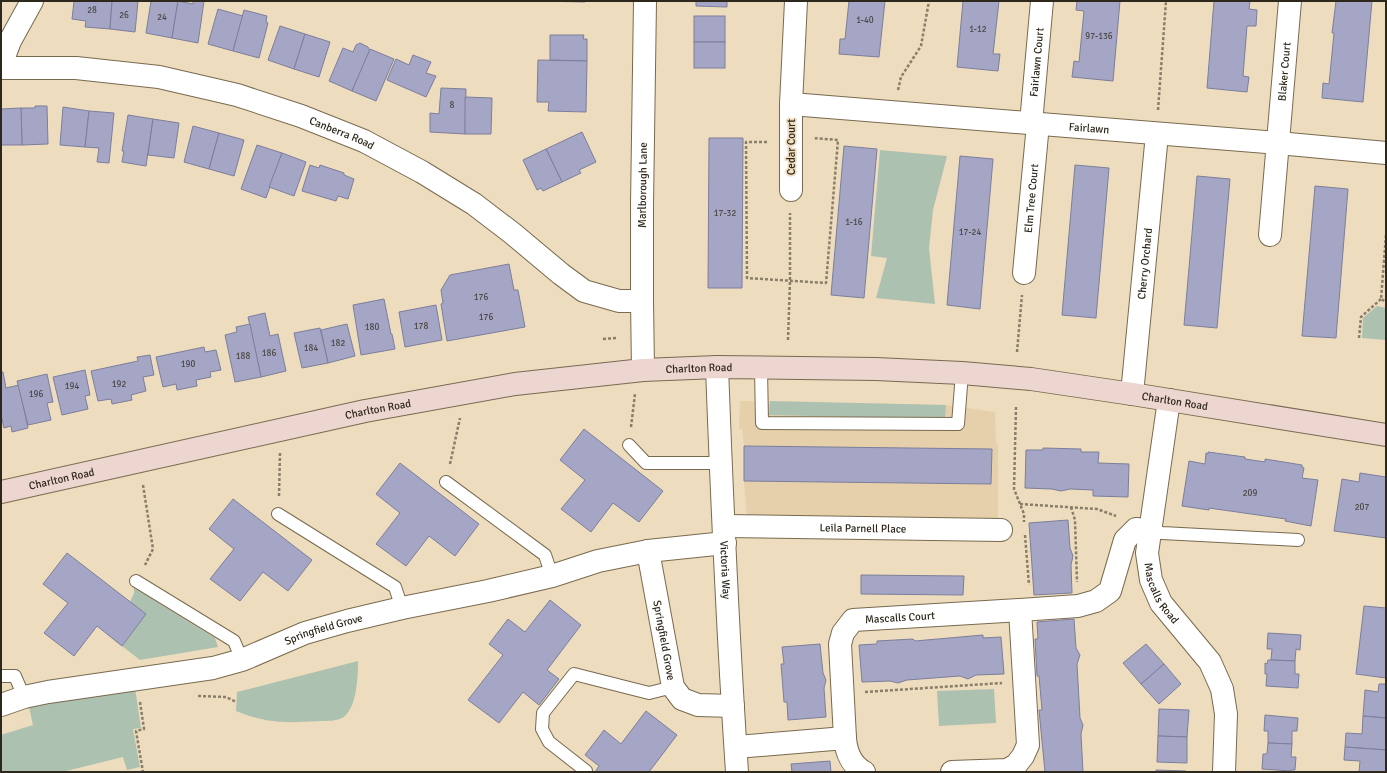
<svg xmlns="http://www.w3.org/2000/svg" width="1387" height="773" font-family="Signika,sans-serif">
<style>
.built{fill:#e5d0ab}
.green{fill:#adc1b0}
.building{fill:#a5a6c5;stroke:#7c7e9b}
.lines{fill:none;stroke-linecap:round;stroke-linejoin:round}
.service-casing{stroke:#796a4f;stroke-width:14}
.minor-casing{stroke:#796a4f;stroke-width:24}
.tertiary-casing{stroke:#796a4f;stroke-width:24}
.secondary-casing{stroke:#796a4f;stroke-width:24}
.path{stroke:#897e69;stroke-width:2.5;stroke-dasharray:3 2;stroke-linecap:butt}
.service{stroke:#fff;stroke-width:12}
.minor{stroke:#fff;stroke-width:22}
.tertiary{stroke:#fff;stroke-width:22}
.secondary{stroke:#edd5d0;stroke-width:22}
.labels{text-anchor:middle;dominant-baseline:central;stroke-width:3.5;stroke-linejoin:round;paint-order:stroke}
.number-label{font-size:9px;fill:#4c4846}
.street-label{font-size:11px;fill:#2e281c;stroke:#eedcbe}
</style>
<rect width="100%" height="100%" fill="#eedcbe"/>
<polygon class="built" points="740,401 946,405 995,412 996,443 998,446 998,520 747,517 744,481 744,446 742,429 739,429"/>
<g class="green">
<polygon points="880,150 947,156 933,210 929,248 935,304 876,298 887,258 871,256"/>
<polygon points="1377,306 1386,308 1386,340 1362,338 1363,318"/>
<polygon points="770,401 946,405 945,419 769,415"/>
<polygon points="134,588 215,638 218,647 140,660 122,646 146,614 130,602 134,593"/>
<path d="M358,661C358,676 357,710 342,718C336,721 327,721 320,721C286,723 268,724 236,711L237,692Z"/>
<polygon points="135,688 141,728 133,729 140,767 127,770 123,757 62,772 1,772 1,735 33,725 29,707 70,698"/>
<polygon points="994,689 996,723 939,726 937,691"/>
</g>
<g class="building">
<polygon points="74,1 112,1 110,29 85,27 86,21 72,19"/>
<polygon points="112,1 138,1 135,32 110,29"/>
<polygon points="151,1 178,1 172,38 146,33"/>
<polygon points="178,1 193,4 193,1 204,1 198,43 172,38"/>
<polygon points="537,1 585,1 585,2"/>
<polygon points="696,1 727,1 727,7 696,6"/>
<polygon points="849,1 885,1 879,57 839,54 840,39 845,39"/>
<polygon points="963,1 999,1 993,54 1000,54 998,71 957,67"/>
<polygon points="1077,1 1120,1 1113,81 1072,77 1074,61 1079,62 1084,11 1076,10"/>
<polygon points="1214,1 1250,1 1249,9 1257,10 1256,26 1247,26 1243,76 1249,77 1247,92 1207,88"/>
<polygon points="1336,1 1372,1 1363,102 1322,98 1323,83 1329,84 1334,33 1332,33"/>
<polygon points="218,9 243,16 233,51 208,44"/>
<polygon points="244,10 267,16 266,22 268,23 259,58 233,51"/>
<rect x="694" y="16" width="31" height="26"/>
<polygon points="280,26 305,34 294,69 268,60"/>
<polygon points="305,34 330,42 319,77 294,69"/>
<polygon points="550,35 584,35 583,39 587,39 587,61 550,60"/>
<rect x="694" y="42" width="31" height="26"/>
<polygon points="360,43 368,47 370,51 352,91 329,81 343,48 353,52 356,45"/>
<polygon points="370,49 394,59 376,101 352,91"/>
<polygon points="413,55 431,62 426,73 436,76 426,97 387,80 396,59 409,65"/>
<polygon points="538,60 587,61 586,112 548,111 549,102 537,102"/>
<polygon points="441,88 466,89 465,134 430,132 430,113 439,114"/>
<polygon points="465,97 492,98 491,134 465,134"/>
<polygon points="35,106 47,106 48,144 22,145 21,108 35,108"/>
<polygon points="63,107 89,111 85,147 60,145"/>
<polygon points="21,108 22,145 1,145 1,109"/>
<polygon points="89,111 114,113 109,163 97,162 99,148 85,147"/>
<polygon points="128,115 153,119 146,166 122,162 124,151 122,151"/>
<polygon points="153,119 179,123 174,158 148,155"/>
<polygon points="193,126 219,133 209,169 184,162"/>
<polygon points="582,132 596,162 579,170 581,173 562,182 546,149"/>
<polygon points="219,133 244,140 234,176 209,169"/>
<polygon points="709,138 743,138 742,288 708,288"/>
<polygon points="257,145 282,153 266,198 241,189"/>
<polygon points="844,146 877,149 864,298 831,295"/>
<polygon points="546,149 562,182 543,191 541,188 537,190 523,160"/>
<polygon points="282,153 306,162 294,196 269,187"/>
<polygon points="960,156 993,159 980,309 947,305"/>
<polygon points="310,165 319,168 320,165 344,173 344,175 354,179 348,199 338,196 336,201 302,191"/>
<polygon points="1075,165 1109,168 1096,318 1062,315"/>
<polygon points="1197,176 1230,179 1217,328 1184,325"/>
<polygon points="1315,186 1348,189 1336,338 1302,336"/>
<polygon points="509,264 514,290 518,290 525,327 447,341 441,304 443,303 441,290 450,275"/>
<polygon points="384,299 391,334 392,334 395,349 361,355 353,305"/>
<polygon points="436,305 442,340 405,347 399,312"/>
<polygon points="265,313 270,336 278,334 286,371 261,377 248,317"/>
<polygon points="250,324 261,377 235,382 225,335 237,332 236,327"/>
<polygon points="347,324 355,356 328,363 321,330"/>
<polygon points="320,328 328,363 302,368 294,333"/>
<polygon points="204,347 205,352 216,350 221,370 210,372 211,377 196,380 197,386 177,390 176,384 163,387 156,357"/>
<polygon points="150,355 154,375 143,377 146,391 131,395 132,400 112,404 111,399 98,401 91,371 138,361 137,357"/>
<polygon points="85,370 90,395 85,396 88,409 62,415 53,377"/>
<polygon points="1,372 3,372 6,388 19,385 28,428 12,432 11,426 4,428 1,415"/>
<polygon points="47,374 53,402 47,403 51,420 28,425 17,381"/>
<polygon points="584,429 663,491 639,522 613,503 591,532 561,509 585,480 560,460"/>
<polygon points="744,446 992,449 991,484 744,481"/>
<polygon points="1043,448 1081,449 1081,452 1099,452 1098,463 1129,464 1128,497 1093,496 1093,490 1070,489 1061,491 1052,489 1025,488 1026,450 1043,450"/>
<polygon points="1208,452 1245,457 1245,459 1265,462 1265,459 1302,465 1302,467 1304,468 1302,478 1318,480 1311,526 1285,521 1286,519 1209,508 1209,510 1182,506 1189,461 1205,464 1206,453 1208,454"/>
<polygon points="400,463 479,524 455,556 429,536 406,566 376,544 400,513 376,494"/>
<polygon points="1360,473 1386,477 1386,538 1334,531 1342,479 1359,482"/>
<polygon points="233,499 312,560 288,591 263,572 240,601 210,579 234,549 209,529"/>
<polygon points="1068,520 1070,548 1073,556 1071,565 1072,593 1034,595 1029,523"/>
<polygon points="67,553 146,614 122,646 97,626 74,656 44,633 68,603 43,584"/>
<polygon points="861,575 964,576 963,595 861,594"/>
<polygon points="550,600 581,625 547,670 559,679 539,705 523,692 499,723 468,700 503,655 489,644 508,619 525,632"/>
<polygon points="1364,606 1386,608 1386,678 1356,674"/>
<polygon points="1074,619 1076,648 1080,655 1077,664 1080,718 1083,725 1081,734 1083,772 1045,772 1039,710 1042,710 1039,676 1037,676 1035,639 1038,639 1037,622"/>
<polygon points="1268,633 1301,635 1300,650 1296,649 1295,661 1271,660 1272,649 1267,649"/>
<polygon points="983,635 983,638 1001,637 1004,674 976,675 968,679 960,676 907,680 898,683 890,681 862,682 859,645 877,644 877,641 913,639 915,641"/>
<polygon points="820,644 823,673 826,680 824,688 826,717 788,720 787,702 784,702 781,664 784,664 782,647"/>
<polygon points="1146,644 1164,664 1141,684 1123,663"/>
<polygon points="1268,660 1295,661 1295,674 1299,674 1298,688 1266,686 1267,674 1265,674 1265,663 1267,664"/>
<polygon points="1164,664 1181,684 1159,704 1141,684"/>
<polygon points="1379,684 1386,684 1386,718 1363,716 1365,690 1378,692"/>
<polygon points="1159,709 1189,710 1187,737 1158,736"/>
<polygon points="646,711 677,735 649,772 595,772 599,766 585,755 604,730 621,744"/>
<polygon points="1265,715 1298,718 1297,731 1292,731 1292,744 1268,743 1268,731 1264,731"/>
<polygon points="1363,716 1386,718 1386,750 1345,747 1346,733 1362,734"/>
<polygon points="1158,736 1187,737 1187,763 1157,762"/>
<polygon points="1268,743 1292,744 1291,757 1296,757 1295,770 1291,770 1291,771 1262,769 1263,754 1267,754"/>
<polygon points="1345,747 1386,750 1386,772 1359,772 1360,761 1344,760"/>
<polygon points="830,761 831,772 792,772 791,764"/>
<polygon points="1156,770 1186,771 1186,772 1156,772"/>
</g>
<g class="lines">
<defs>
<g id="service">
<polyline points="761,368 762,423 958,424 962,373"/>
<polyline points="629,445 646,463 720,463"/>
<polyline points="446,482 545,555 552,576"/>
<polyline points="278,514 395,587 402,608"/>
<polyline points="1150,531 1162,533 1298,540"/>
<polyline points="136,581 234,641 242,660"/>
<polyline points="1,676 15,676 24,697"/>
<polyline points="586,771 549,742 542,729 543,713 574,674 649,693 673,687"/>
</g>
<g id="minor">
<polyline points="1,65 10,41 32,1"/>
<path id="s1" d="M791,104L1278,143L1386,153"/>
<path id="s2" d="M1031,123L1042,1"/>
<polyline points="791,190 791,104 796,1"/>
<path id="s3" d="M1270,235L1290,1"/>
<path id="s4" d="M1024,273L1038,124"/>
<path id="s5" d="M642,301V205L645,1"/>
<path id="s6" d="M717,367C722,502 728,637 737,772"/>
<path id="s7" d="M1132,394L1157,134"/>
<path id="s8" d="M1169,400L1147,553L1151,580L1161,603L1210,662L1222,689L1226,714L1224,772"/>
<path id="s9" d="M724,526L1001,530"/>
<polyline points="648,551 725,543"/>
<path id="s10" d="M1,705L24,697L48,692L213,668L242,660L305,633L347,621L402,608L488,591L552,576L598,561L648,551L673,687L682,699L698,705L733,706"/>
<path id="s11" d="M845,738L840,644L843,633L853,620L1020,610"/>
<path d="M736,747L845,738C846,751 851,765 864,772"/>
<polyline points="952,772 1007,770 1016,765 1023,756 1028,745 1020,610 1078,606 1096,601 1110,591 1125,540 1136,529 1150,531"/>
</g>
<g id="tertiary">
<path id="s12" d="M1,68H76L159,77L237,95L301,116L364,141L422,172L474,204L512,233L561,274L584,291L619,301H642L643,370"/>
</g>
<g id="secondary">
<path id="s13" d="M1,492L365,411L515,384L643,370L717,367L876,369L962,373L1031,379L1132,394L1386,435"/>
</g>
</defs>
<use href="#service" class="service-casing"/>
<use href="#minor" class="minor-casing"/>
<use href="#tertiary" class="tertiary-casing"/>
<use href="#secondary" class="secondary-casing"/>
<g class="path">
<polyline points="898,90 901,77 921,46 929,1"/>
<polyline points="1158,110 1166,1"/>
<polyline points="767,142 746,142 747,278 826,283 838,140 813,138"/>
<polyline points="1386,235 1381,299 1386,302"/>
<polyline points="1359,338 1361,317 1381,299"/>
<polyline points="603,339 616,338"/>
<polyline points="788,340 790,281 790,213"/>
<polyline points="1017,352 1022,295"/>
<polyline points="1016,407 1014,489 1024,514 1024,522"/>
<polyline points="631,427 635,394"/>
<polyline points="450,464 460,418"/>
<polyline points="143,485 153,549 145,565"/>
<polyline points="279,496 280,453"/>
<polyline points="1020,504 1097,509 1116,516"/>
<polyline points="1071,507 1075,520 1077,582"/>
<polyline points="1025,535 1029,585"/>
<polyline points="865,692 1002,683"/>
<polyline points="198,696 226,697 236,702"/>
<polyline points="140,702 144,729 136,731 143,772"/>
</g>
<use href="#service" class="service"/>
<use href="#minor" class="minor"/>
<use href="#tertiary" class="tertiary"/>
<use href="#secondary" class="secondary"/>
</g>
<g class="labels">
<g class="number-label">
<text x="92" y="10">28</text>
<text x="124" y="15">26</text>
<text x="162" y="17">24</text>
<text x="865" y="20">1-40</text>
<text x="978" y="29">1-12</text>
<text x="1099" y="36">97-136</text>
<text x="452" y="105">8</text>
<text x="725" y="213">17-32</text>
<text x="854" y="222">1-16</text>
<text x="970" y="232">17-24</text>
<text x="481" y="297">176</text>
<text x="486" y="317">176</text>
<text x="421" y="326">178</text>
<text x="372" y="327">180</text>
<text x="338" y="343">182</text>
<text x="311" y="348">184</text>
<text x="269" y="353">186</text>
<text x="243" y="356">188</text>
<text x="188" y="364">190</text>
<text x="119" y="384">192</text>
<text x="72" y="386">194</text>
<text x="36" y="394">196</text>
<text x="1250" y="493">209</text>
<text x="1362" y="507">207</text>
</g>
<g class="street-label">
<text stroke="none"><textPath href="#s2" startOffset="61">Fairlawn Court</textPath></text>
<text stroke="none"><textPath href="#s3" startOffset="164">Blaker Court</textPath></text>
<text stroke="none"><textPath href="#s1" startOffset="299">Fairlawn</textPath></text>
<text stroke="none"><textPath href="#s12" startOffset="350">Canberra Road</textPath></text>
<text transform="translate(791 147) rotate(-90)">Cedar Court</text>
<text stroke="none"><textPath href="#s5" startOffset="116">Marlborough Lane</textPath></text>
<text stroke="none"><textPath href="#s4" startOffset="75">Elm Tree Court</textPath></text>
<text stroke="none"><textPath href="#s7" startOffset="131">Cherry Orchard</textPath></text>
<text stroke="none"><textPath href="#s13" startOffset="710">Charlton Road</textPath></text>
<text stroke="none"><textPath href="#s13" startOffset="1188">Charlton Road</textPath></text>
<text stroke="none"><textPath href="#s13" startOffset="386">Charlton Road</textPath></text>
<text stroke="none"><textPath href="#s13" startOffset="62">Charlton Road</textPath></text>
<text stroke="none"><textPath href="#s9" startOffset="139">Leila Parnell Place</textPath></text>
<text stroke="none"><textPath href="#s6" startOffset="203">Victoria Way</textPath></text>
<text stroke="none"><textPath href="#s8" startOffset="198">Mascalls Road</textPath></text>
<text stroke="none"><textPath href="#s11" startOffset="169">Mascalls Court</textPath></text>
<text stroke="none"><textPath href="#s10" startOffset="333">Springfield Grove</textPath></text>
<text stroke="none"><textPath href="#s10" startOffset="758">Springfield Grove</textPath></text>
</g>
</g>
<rect width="1387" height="773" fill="none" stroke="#2e281c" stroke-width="4"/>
</svg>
